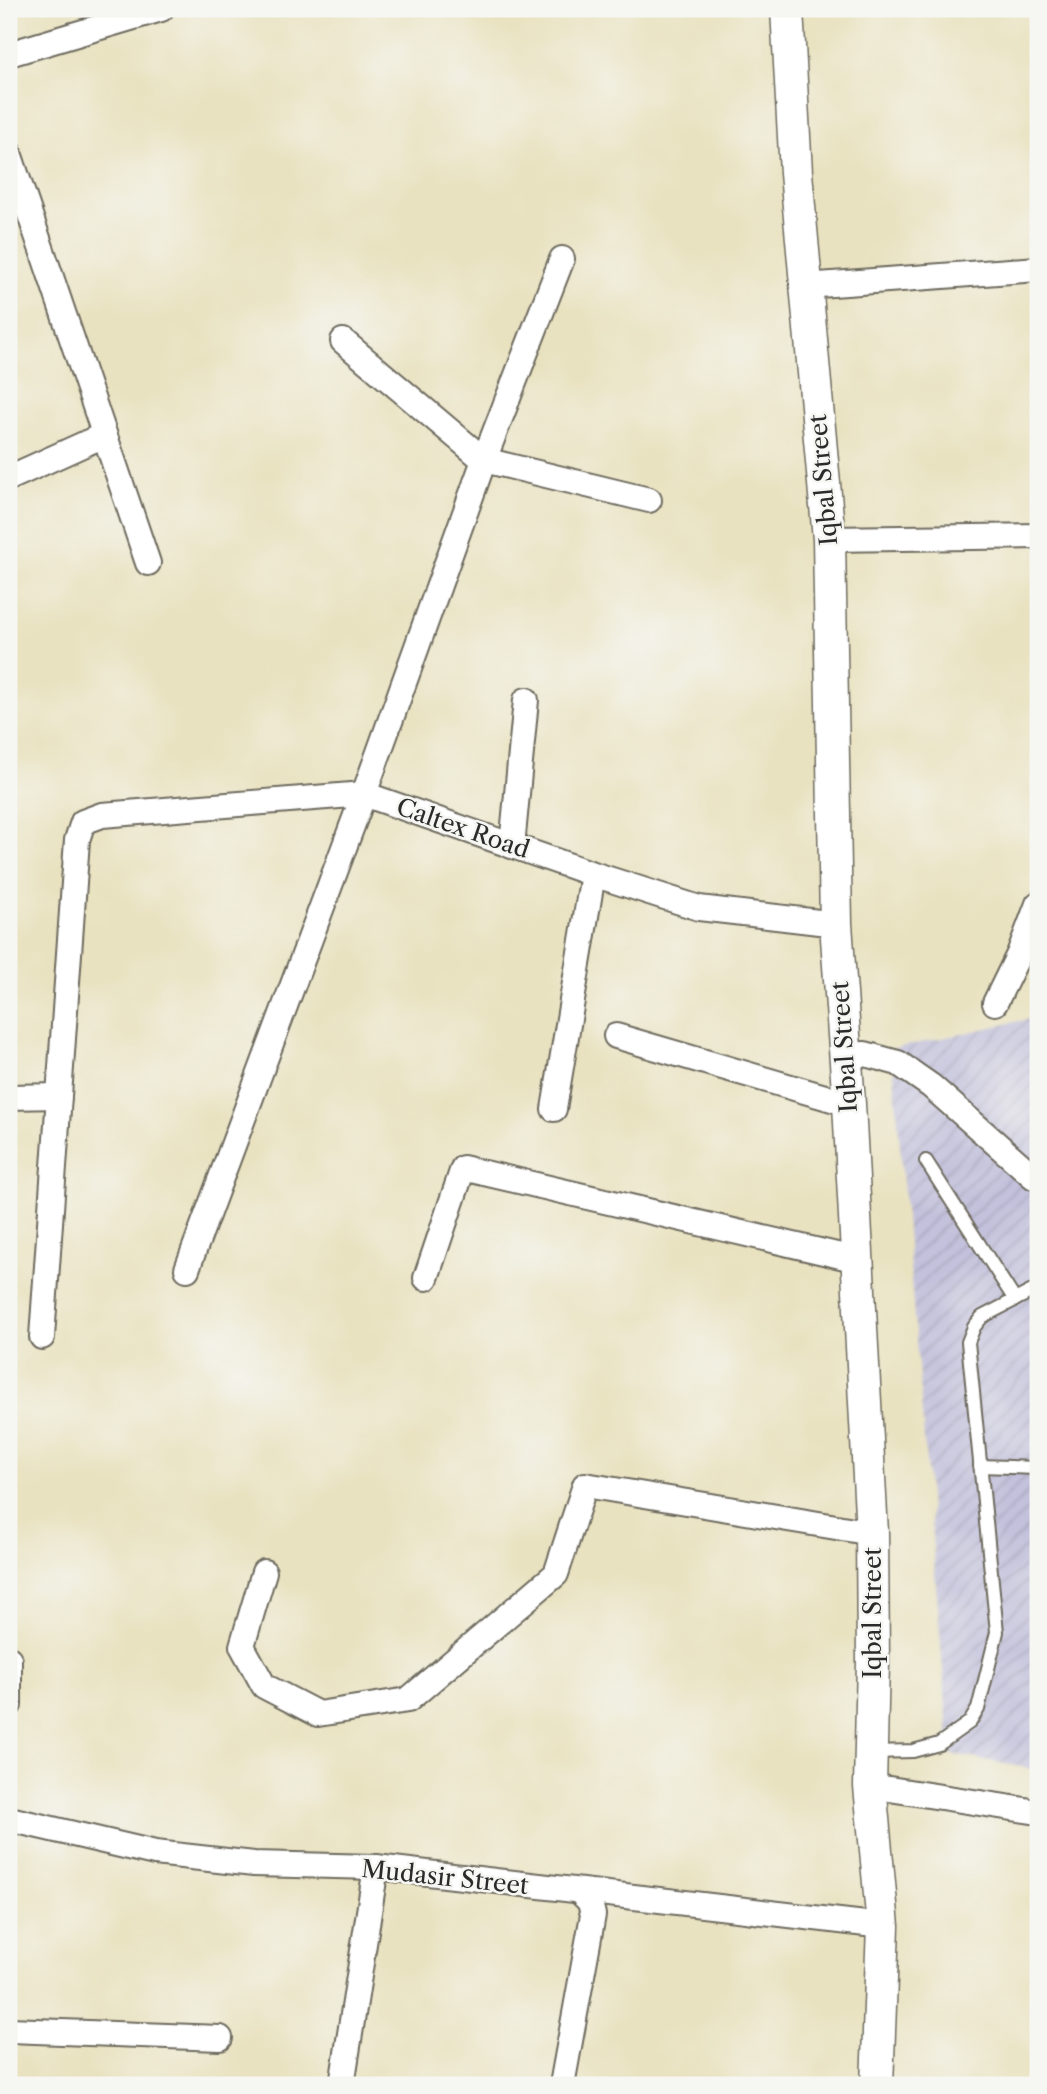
<svg xmlns="http://www.w3.org/2000/svg" width="1047" height="2094" font-family="'Libre Caslon Text',serif">
<style>
.industrial{fill:url(#industrial-furrows)}
.lines{fill:none;stroke-linecap:round;stroke-linejoin:round}
.service-casing{stroke:#6e6b5f;stroke-width:16}
.minor-casing{stroke:#6e6b5f;stroke-width:28}
.tertiary-casing{stroke:#6e6b5f;stroke-width:35}
.service{stroke:#fff;stroke-width:12}
.minor{stroke:#fff;stroke-width:24}
.tertiary{stroke:#fff;stroke-width:32}
.labels{text-anchor:middle;dominant-baseline:central;stroke-width:5;stroke-linejoin:round;paint-order:stroke}
.street-label{font-size:24px;fill:#2b2b2b;stroke:#f6f6f2}
</style>
<defs>
<pattern id="industrial-furrows" width="10" height="10" patternUnits="userSpaceOnUse" patternTransform="scale(1.75)"><rect width="10" height="10" fill="#c3c1db"/><path d="M-1 1l2-2M0 10L10 0M9 11l2-2" fill="none" stroke="#a8a6bc"/></pattern>
</defs>
<rect width="100%" height="100%" fill="#f6f6f2"/>
<filter id="ink" filterUnits="userSpaceOnUse"><feTurbulence type="fractalNoise" baseFrequency=".0143" numOctaves="2"/><feDisplacementMap in="SourceGraphic" scale="14" xChannelSelector="R" yChannelSelector="G"/><feConvolveMatrix kernelMatrix="1 2 1 2 8 2 1 2 1" color-interpolation-filters="sRGB"/></filter>
<filter id="wash" filterUnits="userSpaceOnUse"><feTurbulence type="fractalNoise" baseFrequency=".00686" numOctaves="4" result="noise"/><feDisplacementMap in="SourceGraphic" scale="28" xChannelSelector="R" yChannelSelector="G"/><feGaussianBlur stdDeviation="1.57" result="paint"/><feColorMatrix in="noise" values="0 0 0 0 0 0 0 0 0 0 0 0 0 0 0 0 0 1.4 0 .05"/><feComposite in="paint" operator="in"/></filter>
<g filter="url(#wash)">
<rect width="100%" height="100%" fill="#e9e2c0"/>
<polygon class="industrial" points="1038,1017 1038,1770 950,1754 892,1049"/>
</g>
<g filter="url(#ink)">
<g class="lines">
<defs>
<g id="service">
<polyline points="926,1161 1015,1300"/>
<polyline points="980,1466 1038,1468"/>
<polyline points="872,1752 913,1751 939,1744 970,1722 978,1709 997,1632 968,1342 974,1327 982,1317 1038,1288"/>
</g>
<g id="minor">
<polyline points="9,54 161,9"/>
<polyline points="9,153 148,563"/>
<polyline points="805,286 1038,269"/>
<polyline points="343,341 484,460 649,500"/>
<polyline points="9,478 104,435"/>
<polyline points="829,539 1038,536"/>
<polyline points="512,846 526,700"/>
<polyline points="995,1003 1019,954 1038,904"/>
<polyline points="616,1036 849,1104"/>
<polyline points="845,1055 865,1054 898,1063 931,1086 1034,1177 1038,1177"/>
<polyline points="9,1097 59,1096"/>
<polyline points="554,1109 593,874"/>
<polyline points="187,1269 364,794 484,460 562,259"/>
<polyline points="426,1278 463,1168 858,1260"/>
<polyline points="42,1337 77,840 83,822 102,815 364,794 593,874 699,908 836,924"/>
<polyline points="264,1572 242,1646 264,1686 318,1714 408,1700 556,1574 585,1485 872,1533"/>
<polyline points="9,1659 9,1705"/>
<polyline points="870,1786 1038,1812"/>
<polyline points="9,1819 155,1853 254,1864 376,1867 883,1926"/>
<polyline points="9,2030 220,2038"/>
<polyline points="342,2085 376,1867"/>
<polyline points="562,2085 593,1915 590,1902 580,1892"/>
</g>
<polyline id="tertiary" points="787,9 796,173 829,539 836,924 849,1104 872,1533 873,1662 870,1786 883,1926 877,2085"/>
</defs>
<use href="#service" class="service-casing"/>
<use href="#minor" class="minor-casing"/>
<use href="#tertiary" class="tertiary-casing"/>
<use href="#service" class="service"/>
<use href="#minor" class="minor"/>
<use href="#tertiary" class="tertiary"/>
</g>
</g>
<g class="labels">
<g class="street-label">
<text transform="translate(823 480) rotate(-95)">Iqbal Street</text>
<text transform="translate(463 828) rotate(19)">Caltex Road</text>
<text transform="translate(844 1047) rotate(-94)">Iqbal Street</text>
<text transform="translate(872 1613) rotate(-90)">Iqbal Street</text>
<text transform="translate(445 1877) rotate(6)">Mudasir Street</text>
</g>
</g>
<rect width="1047" height="2094" fill="none" stroke="#f6f6f2" stroke-width="35"/>
</svg>
